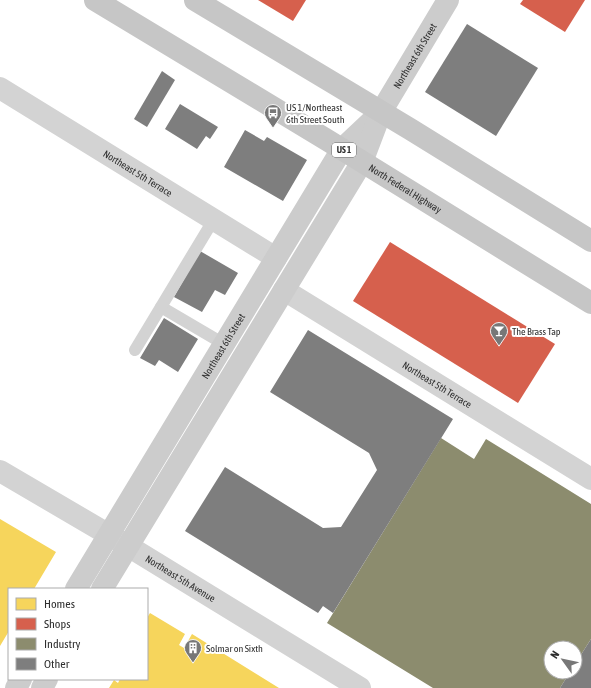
<svg xmlns="http://www.w3.org/2000/svg" width="591" height="688" font-family="'Asap Condensed',sans-serif">
<style>
.homes{fill:#f6d55c}
.shops{fill:#d6604d}
.industry{fill:#8c8c6e}
.building{fill:#7e7e7e}
.lines{fill:none;stroke-linecap:round;stroke-linejoin:round}
.lane{stroke:#d3d3d3;stroke-width:12}
.street{stroke:#d3d3d3;stroke-width:22}
.secondary{stroke:#ccc;stroke-width:22}
.primary{stroke:#c6c6c6;stroke-width:22}
.labels{text-anchor:middle;dominant-baseline:central;stroke-width:4;stroke-linejoin:round;paint-order:stroke}
.shield{fill:#fff;stroke:#6d6d6d;stroke-width:1}
.shield-label{font-size:9px;font-weight:bold;fill:#2e2e2e}
.street-label{font-size:10px;fill:#2e2e2e;stroke:#fff}
.poi-label{font-size:10px;fill:#2e2e2e;stroke:#fff;text-anchor:start}
</style>
<rect width="100%" height="100%" fill="#fff"/>
<g class="homes">
<polygon points="0,519 56,552 34,589 9,589 9,631 0,646"/>
<polygon points="150,613 185,634 179,645 184,648 192,634 279,688 109,688 114,680 118,683 120,679 147,679 147,618"/>
</g>
<g class="shops">
<polygon points="258,0 306,0 293,21"/>
<polygon points="523,0 585,0 565,32 520,4"/>
<polygon points="390,242 555,344 518,403 353,301"/>
</g>
<polygon class="industry" points="441,438 474,459 486,439 591,504 591,639 575,664 575,648 551,648 551,672 570,672 560,688 433,688 327,623"/>
<g class="building">
<polygon points="467,24 538,68 496,136 425,92"/>
<polygon points="162,71 175,80 147,127 134,119"/>
<polygon points="180,104 218,127 210,139 206,136 197,149 165,129"/>
<polygon points="245,130 264,141 267,137 307,160 283,201 224,167"/>
<polygon points="200,251 238,273 225,295 215,290 202,312 174,297"/>
<polygon points="164,318 198,339 178,372 159,360 155,366 140,358"/>
<polygon points="308,330 453,419 333,613 323,606 318,613 185,531 225,467 323,528 341,527 377,470 369,453 270,392"/>
<polygon points="591,639 591,688 560,688 570,672 575,672 575,664"/>
</g>
<g class="lines">
<g class="lane">
<polyline points="161,307 224,344"/>
<polyline points="135,350 214,219"/>
</g>
<g class="street">
<path id="s1" d="M0,88L276,258"/>
<path id="s2" d="M284,290L591,479"/>
<path id="s3" d="M0,471L128,546L360,688"/>
</g>
<g class="secondary">
<path id="s4" d="M76,589L342,149L376,117"/>
<path id="s5" d="M102,589L362,162L381,112L448,0"/>
<polyline points="16,688 21,679"/>
<polyline points="42,688 47,679"/>
</g>
<g class="primary">
<path id="s6" d="M95,0L327,140L591,303"/>
<polyline points="195,0 410,129 591,241"/>
</g>
</g>
<defs>
<symbol id="bus-pin" viewBox="-11 -11 22 30"><path d="M0 17L-7.5 6A9.5 9.5 0 1 1 7.5 6Z" fill="#777" stroke="#fff"/><path d="M-5-6H5V4H4V6H2V4H-2V6H-4V4H-5ZM-3.5-4V0h7V-4ZM-3.5 1.2v1.5H-2V1.2ZM2 1.2v1.5H3.5V1.2Z" fill="#fff"/></symbol>
<symbol id="bar-pin" viewBox="-11 -11 22 30"><path d="M0 17L-7.5 6A9.5 9.5 0 1 1 7.5 6Z" fill="#777" stroke="#fff"/><path d="M-6-5H6L.8 .8V4.5H3.5V6h-7V4.5H-.8V.8Z" fill="#fff"/></symbol>
<symbol id="building-pin" viewBox="-11 -11 22 30"><path d="M0 17L-7.5 6A9.5 9.5 0 1 1 7.5 6Z" fill="#777" stroke="#fff"/><path d="M-4-6H4V6H1V3H-1V6H-4ZM-2.5-4.3h1.7v1.8h-1.7ZM.8-4.3h1.7v1.8H.8ZM-2.5-1h1.7V.8h-1.7ZM.8-1h1.7V.8H.8Z" fill="#fff"/></symbol>
</defs>
<g fill-rule="evenodd">
<use href="#bus-pin" x="263" y="103" width="20" height="27"/>
<use href="#bar-pin" x="489" y="321" width="20" height="27"/>
<use href="#building-pin" x="183" y="638" width="20" height="27"/>
</g>
<g class="labels">
<rect class="shield" x="332" y="143" width="24" height="14" rx="3"/>
<g class="shield-label">
<text x="344" y="150">US 1</text>
</g>
<g class="street-label">
<text stroke="none"><textPath href="#s5" startOffset="619">Northeast 6th Street</textPath></text>
<text stroke="none"><textPath href="#s1" startOffset="162">Northeast 5th Terrace</textPath></text>
<text stroke="none"><textPath href="#s6" startOffset="363">North Federal Highway</textPath></text>
<text stroke="none"><textPath href="#s4" startOffset="284">Northeast 6th Street</textPath></text>
<text stroke="none"><textPath href="#s2" startOffset="180">Northeast 5th Terrace</textPath></text>
<text stroke="none"><textPath href="#s3" startOffset="210">Northeast 5th Avenue</textPath></text>
</g>
<g class="poi-label">
<text x="286" y="107">US 1/Northeast<tspan x="286" dy="12">6th Street South</tspan></text>
<text x="512" y="331">The Brass Tap</text>
<text x="206" y="648">Solmar on Sixth</text>
</g>
</g>
<rect x="8" y="588" width="140" height="92" fill="#ffffff" stroke="#ababab"/>
<rect x="16" y="598" width="20" height="12" fill="#f6d55c" stroke="#ababab"/>
<text x="44" y="608" font-size="12" fill="#2e2e2e">Homes</text>
<rect x="16" y="618" width="20" height="12" fill="#d6604d" stroke="#ababab"/>
<text x="44" y="628" font-size="12" fill="#2e2e2e">Shops</text>
<rect x="16" y="638" width="20" height="12" fill="#8c8c6e" stroke="#ababab"/>
<text x="44" y="648" font-size="12" fill="#2e2e2e">Industry</text>
<rect x="16" y="658" width="20" height="12" fill="#7e7e7e" stroke="#ababab"/>
<text x="44" y="668" font-size="12" fill="#2e2e2e">Other</text>
<g transform="translate(563 660) rotate(303)"><circle r="19" fill="#ffffff" stroke="#ababab"/>
<path d="M0-3L7 15L0 10L-7 15Z" fill="#777777"/>
<text y="-6" font-size="11" font-weight="bold" text-anchor="middle" fill="#2e2e2e">N</text>
</g>
</svg>
